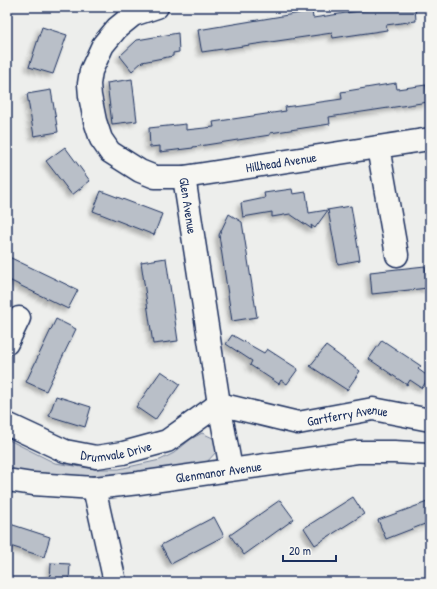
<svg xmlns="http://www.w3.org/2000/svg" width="437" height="589" font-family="'Patrick Hand',sans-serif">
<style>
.green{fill:#ced2d7;stroke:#74809a}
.building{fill:#b9bfc8;stroke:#1b2f5e;filter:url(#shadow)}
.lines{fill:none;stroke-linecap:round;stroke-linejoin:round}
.minor-casing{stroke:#1b2f5e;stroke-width:25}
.minor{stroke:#f6f6f2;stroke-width:22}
.labels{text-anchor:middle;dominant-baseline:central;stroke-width:3;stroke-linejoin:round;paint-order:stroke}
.street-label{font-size:13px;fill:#1b2f5e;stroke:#f6f6f2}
</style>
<defs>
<filter id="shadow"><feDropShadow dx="-3.5" dy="3.5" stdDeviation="2" flood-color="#0004"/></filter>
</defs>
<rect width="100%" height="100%" fill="#edeeec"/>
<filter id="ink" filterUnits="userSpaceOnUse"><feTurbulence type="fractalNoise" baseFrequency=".025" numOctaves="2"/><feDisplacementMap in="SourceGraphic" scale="8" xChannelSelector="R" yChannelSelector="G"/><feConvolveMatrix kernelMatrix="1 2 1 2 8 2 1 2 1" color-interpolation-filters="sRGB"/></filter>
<g filter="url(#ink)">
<polygon class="green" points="202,433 215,439 217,451 206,463 165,473 96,476 27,474 7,469 7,439 55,463 95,469 119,469 160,460 174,453 191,439"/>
<g class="building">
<polygon points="386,7 415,7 416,21 386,25 387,30 333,38 332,33 202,52 201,48 198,30 312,11 313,18"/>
<polygon points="42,27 67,35 53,74 29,67"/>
<polygon points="178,33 179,52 173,53 173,56 142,62 132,71 120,56 137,40"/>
<polygon points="132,79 137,121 112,124 107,83"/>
<polygon points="396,83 397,89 426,85 428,102 329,117 330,124 270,133 270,135 193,147 193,148 160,152 160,146 150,147 149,128 186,124 186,130 214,127 213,122 286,111 285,107 342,99 341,92"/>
<polygon points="51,90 58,132 34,136 27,94"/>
<polygon points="65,147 90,181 72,195 46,161"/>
<polygon points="292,189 293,194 306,192 309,213 351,206 360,260 338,264 328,210 315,228 311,225 312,229 290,214 272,217 272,212 243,217 241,203 265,198 264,193"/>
<polygon points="101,191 162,214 154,235 93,211"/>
<polygon points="229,214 242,222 257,317 232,321 219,235"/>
<polygon points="7,256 78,290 68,309 7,279"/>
<polygon points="166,258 178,341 153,344 141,262"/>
<polygon points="425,266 428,288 372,294 370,272"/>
<polygon points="56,319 76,329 46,391 26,382"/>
<polygon points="232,335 264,353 267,349 298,369 287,384 281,380 279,384 250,365 252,361 226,344"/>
<polygon points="382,340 421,366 418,369 429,377 422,388 410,380 407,385 369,359"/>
<polygon points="326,346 360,371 347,390 310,366"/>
<polygon points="161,371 180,384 155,420 136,407"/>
<polygon points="56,396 91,407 85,427 49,416"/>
<polygon points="353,497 364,514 315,545 304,528"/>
<polygon points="280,500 294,519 244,555 230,535"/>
<polygon points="430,501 430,522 386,539 378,520"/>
<polygon points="214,517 224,536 171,564 161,545"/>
<polygon points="7,523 50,537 44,557 7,545"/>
<polygon points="51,563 70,564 69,582 50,582"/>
</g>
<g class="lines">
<defs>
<g id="minor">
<path id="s1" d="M157,7L133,15L117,28L103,45L91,71L89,84L90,96L95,121L101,139L110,152L140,171L155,177H184L430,139"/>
<polyline points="378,147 397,255"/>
<path id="s2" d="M184,177L219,404L231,469"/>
<polyline points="7,343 19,318"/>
<path id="s3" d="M7,424L65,451L96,457L123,453L167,441L219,404L298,423L373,409L430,420"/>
<path id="s4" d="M7,480L33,484L94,488L139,483L357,452H394L430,454"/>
<polyline points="94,488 115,582"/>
</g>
</defs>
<use href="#minor" class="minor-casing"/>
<use href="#minor" class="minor"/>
</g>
</g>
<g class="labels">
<g class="street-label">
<text stroke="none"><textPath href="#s1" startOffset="361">Hillhead Avenue</textPath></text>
<text stroke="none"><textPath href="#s2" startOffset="29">Glen Avenue</textPath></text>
<text stroke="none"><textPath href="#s3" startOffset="364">Gartferry Avenue</textPath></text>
<text stroke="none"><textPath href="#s3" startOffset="116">Drumvale Drive</textPath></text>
<text stroke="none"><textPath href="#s4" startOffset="213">Glenmanor Avenue</textPath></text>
</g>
</g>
<rect width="437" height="589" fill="none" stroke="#f6f6f2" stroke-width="24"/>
<rect x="12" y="12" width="413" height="565" fill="none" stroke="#1b2f5e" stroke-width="1.5" filter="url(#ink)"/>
<path d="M283 555v6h53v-6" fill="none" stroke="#1b2f5e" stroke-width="2"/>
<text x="289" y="555" font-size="12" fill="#1b2f5e" stroke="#f6f6f2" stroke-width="3" paint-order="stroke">20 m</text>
</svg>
